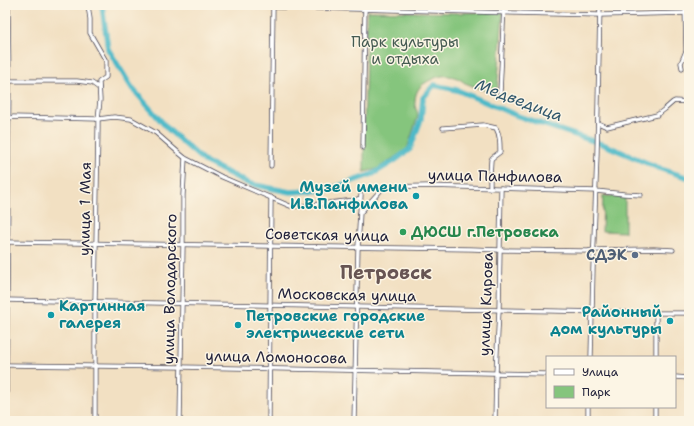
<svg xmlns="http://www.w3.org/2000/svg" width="694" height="426" font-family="'Shantell Sans',sans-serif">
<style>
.green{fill:#85c57d;stroke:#54745c}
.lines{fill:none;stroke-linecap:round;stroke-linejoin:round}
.river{stroke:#4db9c8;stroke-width:5.5}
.minor-casing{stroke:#413e4f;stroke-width:5}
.minor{stroke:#fff;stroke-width:3.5}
.culture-dot{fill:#0f9aa8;stroke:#fcf5e5;stroke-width:1.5}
.leisure-dot{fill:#2e9e5b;stroke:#fcf5e5;stroke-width:1.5}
.service-dot{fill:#5c6f8a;stroke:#fcf5e5;stroke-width:1.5}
.labels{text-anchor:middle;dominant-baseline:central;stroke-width:3;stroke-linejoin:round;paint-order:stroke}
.park-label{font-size:15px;fill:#455b52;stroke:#fcf5e5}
.street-label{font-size:15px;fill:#22223b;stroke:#fcf5e5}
.culture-label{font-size:15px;font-weight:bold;fill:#0d838f;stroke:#fcf5e5;text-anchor:end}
.leisure-label{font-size:15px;font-weight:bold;fill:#27864d;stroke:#fcf5e5;text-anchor:start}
.service-label{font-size:15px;font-weight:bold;fill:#4e5e75;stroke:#fcf5e5;text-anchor:end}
.water-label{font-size:16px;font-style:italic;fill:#31576c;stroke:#fcf5e5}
.district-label{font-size:19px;font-weight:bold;fill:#675553;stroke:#fcf5e5}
</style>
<rect width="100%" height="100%" fill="#fcf5e5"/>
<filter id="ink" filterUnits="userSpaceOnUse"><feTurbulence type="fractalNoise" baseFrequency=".025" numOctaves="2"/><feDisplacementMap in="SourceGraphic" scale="8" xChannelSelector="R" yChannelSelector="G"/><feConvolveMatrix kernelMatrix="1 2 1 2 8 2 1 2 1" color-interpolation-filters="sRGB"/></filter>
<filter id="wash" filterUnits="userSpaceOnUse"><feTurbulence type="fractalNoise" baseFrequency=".012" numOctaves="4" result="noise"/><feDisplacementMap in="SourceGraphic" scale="16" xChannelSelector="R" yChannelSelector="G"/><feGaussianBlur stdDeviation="0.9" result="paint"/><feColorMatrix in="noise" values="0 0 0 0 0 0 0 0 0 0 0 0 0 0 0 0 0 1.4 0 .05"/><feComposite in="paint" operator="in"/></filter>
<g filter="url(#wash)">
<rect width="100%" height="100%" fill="#f2e0c2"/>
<g class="green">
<path d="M367,11L456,13L503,12L497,94C487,91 475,87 465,83C462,81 460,79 457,78C444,73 435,77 425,83C418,87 415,94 415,102C414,107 418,111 418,116L407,149L377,169L364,172V142Z"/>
<polygon points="603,196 625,196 625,232 602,231"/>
</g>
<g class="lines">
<polyline class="river" points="102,5 108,49 132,88 169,130 204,161 250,184 290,192 327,190 373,174 394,161 410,149 421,119 423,98 434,85 457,90 518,116 605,145 661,169 689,178"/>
</g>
</g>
<g filter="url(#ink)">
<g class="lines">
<defs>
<g id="minor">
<polyline points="88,5 90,19 90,33 106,61 106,77 99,82 100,100 98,119 98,129 95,302 95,421"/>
<polyline points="273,7 600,15 689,13"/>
<polyline points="682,68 681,63 686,51 685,5"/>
<polyline points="9,81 77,81 92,83 99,88"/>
<polyline points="500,93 504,5"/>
<polyline points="5,119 8,119 13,117 98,119 114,117 131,119 156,133 179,153 185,158 222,177 290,206 303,206 355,200 360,198"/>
<polyline points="598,123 607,127 657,115 665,109 673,102 675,101 689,102"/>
<path d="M443,128L483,125L496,128C500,135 500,143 500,152L492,158L491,160L490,176V188"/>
<polyline points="363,148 365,5"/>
<polyline points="271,166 273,5"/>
<polyline points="360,213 381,190 387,187 426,186 596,191 624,194 641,195"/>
<polyline points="5,242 472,249 500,250 588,251 593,250 654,249 673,250"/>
<polyline points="5,300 656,313 689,313"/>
<polyline points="591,357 593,268 597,153 600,5"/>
<polyline points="656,357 656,313"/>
<polyline points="5,365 181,367 547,374"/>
<polyline points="675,377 689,378"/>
<polyline points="655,407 655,421"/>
<polyline points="6,421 9,81 8,5"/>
<polyline points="180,421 183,244 183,195 185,158"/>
<polyline points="269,421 271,197"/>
<polyline points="354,421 358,247 361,195"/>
<polyline points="495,421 496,373 499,310 501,188"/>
<polyline points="588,421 588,407"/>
</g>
</defs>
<use href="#minor" class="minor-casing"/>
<use href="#minor" class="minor"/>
</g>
</g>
<g class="culture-dot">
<circle cx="416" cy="196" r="4"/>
<circle cx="51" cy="315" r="4"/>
<circle cx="670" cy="321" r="4"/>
<circle cx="238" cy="325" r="4"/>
</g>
<circle class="leisure-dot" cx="403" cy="232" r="4"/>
<circle class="service-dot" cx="635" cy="255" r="4"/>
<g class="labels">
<g class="park-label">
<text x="405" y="42">Парк культуры<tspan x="405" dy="17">и отдыха</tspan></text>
</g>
<g class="street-label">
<text transform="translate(495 176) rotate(1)">улица Панфилова</text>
<text transform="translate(85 209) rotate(-89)">улица 1 Мая</text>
<text transform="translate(327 235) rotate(1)">Советская улица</text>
<text transform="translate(170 289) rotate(-89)">улица Володарского</text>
<text transform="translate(347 295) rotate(1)">Московская улица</text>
<text transform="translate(486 304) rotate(-88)">улица Кирова</text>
<text transform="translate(276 357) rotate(1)">улица Ломоносова</text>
</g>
<g class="culture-label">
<text x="408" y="187">Музей имени<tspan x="408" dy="17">И.В.Панфилова</tspan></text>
<text x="59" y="306" text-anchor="start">Картинная<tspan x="59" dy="17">галерея</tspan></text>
<text x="662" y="312">Районный<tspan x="662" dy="17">дом культуры</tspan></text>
<text x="246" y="316" text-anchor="start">Петровские городские<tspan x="246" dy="17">электрические сети</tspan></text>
</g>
<g class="leisure-label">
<text x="411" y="232">ДЮСШ г.Петровска</text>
</g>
<g class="service-label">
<text x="627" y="255">СДЭК</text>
</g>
<g class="water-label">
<text transform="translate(519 100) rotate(21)">Медведица</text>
</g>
<g class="district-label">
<text x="386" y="272">Петровск</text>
</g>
</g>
<rect width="694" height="426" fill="none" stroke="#fcf5e5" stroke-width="20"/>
<rect x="546" y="356" width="130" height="52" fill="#fcf5e5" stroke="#a5a1a1"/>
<rect x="554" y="369" width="20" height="6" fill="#ffffff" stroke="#a5a1a1"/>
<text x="582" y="376" font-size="12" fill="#22223b">Улица</text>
<rect x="554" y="386" width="20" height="12" fill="#85c57d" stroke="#a5a1a1"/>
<text x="582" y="396" font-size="12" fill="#22223b">Парк</text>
</svg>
